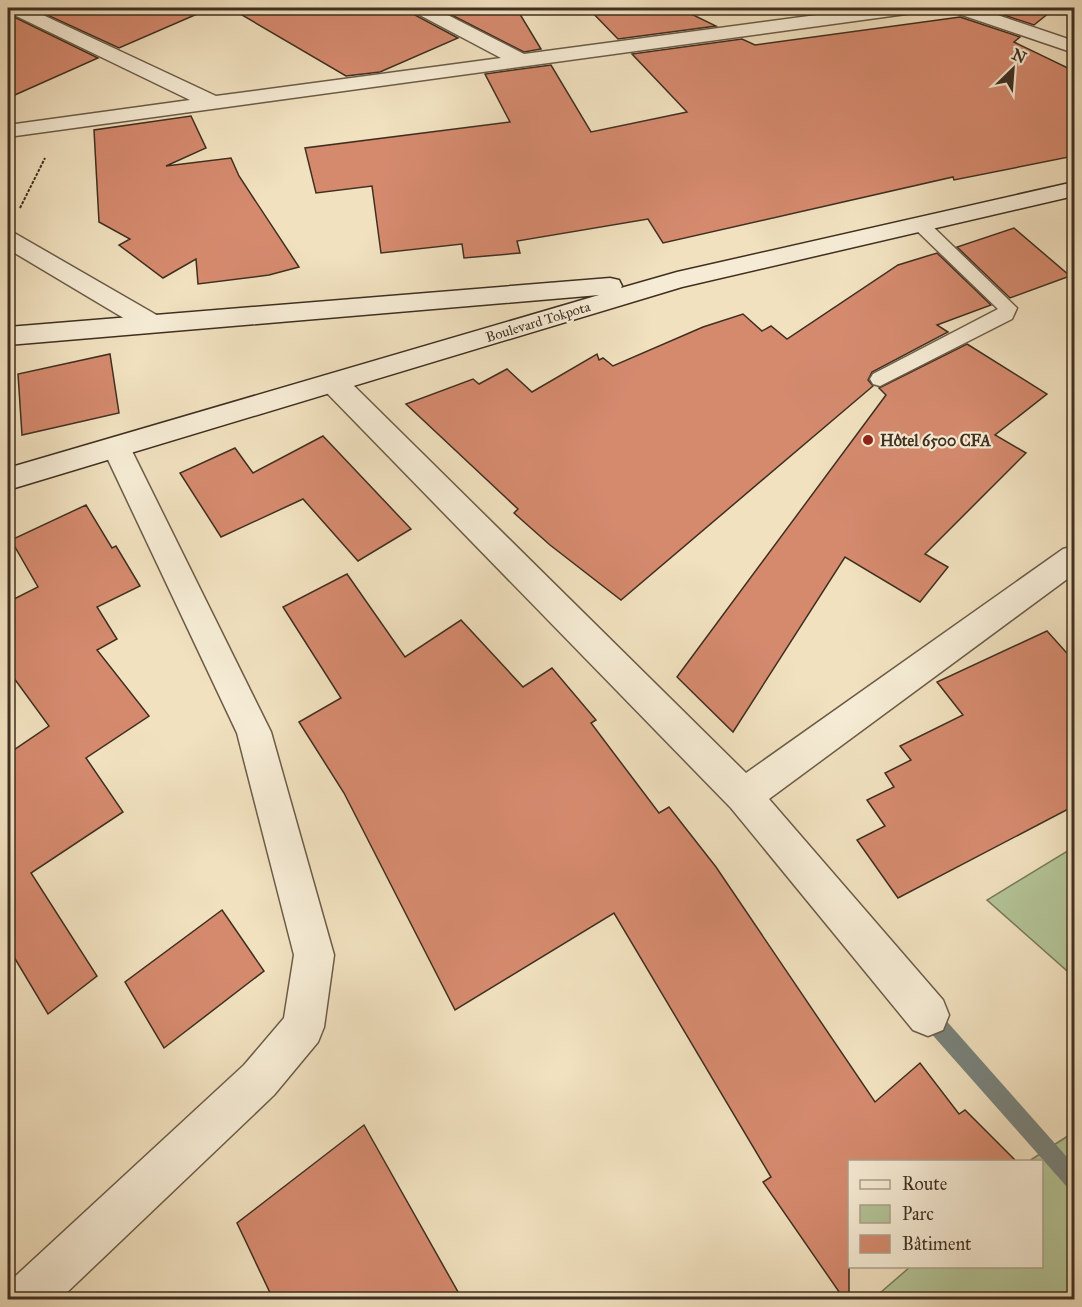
<svg xmlns="http://www.w3.org/2000/svg" width="1082" height="1307" font-family="'IM FELL Great Primer',serif">
<style>
.green{fill:#b3c497;stroke:#797a5c;stroke-width:1.5}
.lines{fill:none;stroke-linecap:round;stroke-linejoin:round}
.stream{fill:#78837d;fill-rule:evenodd}
.building{fill:#d58a6e;stroke:#3f2f21;stroke-width:1.5}
.lane-casing{stroke:#6c5c48;stroke-width:3}
.street-casing{stroke:#6c5c48;stroke-width:3}
.secondary-casing{stroke:#3f2f21;stroke-width:3}
.path{stroke:#3f2f21;stroke-width:2;stroke-dasharray:3 1.5;stroke-linecap:butt}
.lane{fill:#f6ecd5;fill-rule:evenodd}
.street{fill:#f6ecd5;fill-rule:evenodd}
.secondary{fill:#f6ecd5;fill-rule:evenodd}
.poi-dot{fill:#8f2418;stroke:#f6ecd5;stroke-width:2}
.labels{text-anchor:middle;dominant-baseline:central;stroke-width:4.5;stroke-linejoin:round;paint-order:stroke}
.far-street-label{font-size:14px;fill:#3f2f21;stroke:#f6ecd5}
.poi-label{font-size:16px;font-weight:bold;fill:#3f2f21;stroke:#f6ecd5;text-anchor:start}
</style>
<rect width="100%" height="100%" fill="#f1e1bf"/>
<filter id="stains"><feTurbulence type="fractalNoise" baseFrequency=".00333" numOctaves="4"/><feColorMatrix values="0 0 0 0 .2 0 0 0 0 .09 0 0 0 0 .02 0 0 0 .5 -.17"/></filter>
<radialGradient id="worn" r=".72"><stop offset=".6" stop-color="#630" stop-opacity="0"/><stop offset="1" stop-color="#630" stop-opacity=".3"/></radialGradient>
<g class="green">
<polygon points="1074,847 1074,977 987,900"/>
<polygon points="1074,1132 1074,1299 873,1299 910,1267 1042,1266 1042,1162 1029,1161"/>
</g>
<g class="lines">
<polygon class="stream" points="928,1006 935,1008 1074,1165 1074,1190 1067,1187 921,1022 919,1015 921,1008"/>
</g>
<g class="building">
<polygon points="32,8 211,8 119,48"/>
<polygon points="230,8 410,8 413,14 458,38 380,72 346,76"/>
<polygon points="438,8 527,8 518,11 541,49 524,52"/>
<polygon points="588,8 679,8 716,26 618,39"/>
<polygon points="1027,8 1055,8 1034,25 995,12"/>
<polygon points="8,14 98,58 8,98"/>
<polygon points="960,17 1020,37 1014,42 1074,71 1074,156 954,180 953,177 663,243 648,219 517,241 520,253 464,258 462,244 381,253 372,186 316,193 305,148 510,122 485,74 551,65 591,132 687,112 632,54 742,39 755,45"/>
<polygon points="191,116 206,148 166,166 231,158 239,176 299,267 269,275 198,284 196,259 163,278 119,245 130,239 99,222 94,130"/>
<polygon points="1014,228 1070,276 1010,298 957,247"/>
<polygon points="937,253 991,305 937,325 948,332 872,372 868,380 873,386 621,600 550,545 514,513 518,509 406,404 473,379 479,384 507,369 532,392 597,354 599,360 603,358 613,366 703,327 743,314 762,331 771,326 787,339 898,265"/>
<polygon points="967,344 1047,394 995,435 1026,453 925,554 948,567 920,602 845,557 733,732 677,677 886,395 879,388"/>
<polygon points="110,354 119,413 22,435 18,374"/>
<polygon points="323,436 411,529 358,561 303,499 221,537 180,473 235,448 253,473"/>
<polygon points="86,505 112,548 116,546 140,586 97,607 117,639 97,650 149,716 86,758 123,812 31,873 97,976 48,1014 8,947 8,754 49,726 8,670 8,602 38,587 11,540"/>
<polygon points="347,574 405,657 461,620 523,687 552,668 596,720 591,723 659,813 669,807 716,867 875,1102 920,1063 959,1114 965,1110 1016,1161 849,1161 849,1299 844,1299 763,1182 771,1177 614,913 455,1010 344,793 299,722 341,698 283,607"/>
<polygon points="1047,631 1074,661 1074,806 898,898 857,840 885,826 867,800 894,787 885,773 911,760 900,746 963,715 937,682"/>
<polygon points="222,910 264,971 164,1048 125,982"/>
<polygon points="364,1125 462,1299 273,1299 237,1223"/>
</g>
<g class="lines">
<defs>
<polygon id="lane" points="920,219 926,220 1017,308 1012,319 880,386 873,384 870,379 873,374 998,309 914,228 912,224 914,220"/>
<g id="street">
<polygon points="8,8 28,8 216,96 501,58 414,12 412,8 434,8 524,54 869,8 915,8 913,12 906,14 8,137 8,125 190,100 8,12"/>
<polygon points="951,8 977,8 1074,41 1074,53 953,12"/>
<polygon points="8,232 16,234 160,317 164,323 160,329 151,331 142,329 8,249"/>
<polygon points="334,374 344,376 746,773 1063,549 1074,546 1074,574 769,799 943,1000 949,1015 943,1030 928,1036 913,1030 731,808 324,390 321,383 324,376"/>
<polygon points="116,437 126,440 130,447 271,732 334,955 324,1027 318,1042 274,1095 59,1300 8,1300 8,1283 244,1065 284,1018 294,955 237,733 102,447 106,440"/>
</g>
<polygon id="secondary" points="1074,182 1074,196 682,287 8,490 8,468 599,295 8,345 8,327 610,278 619,280 622,286 621,288 677,272"/>
</defs>
<use href="#lane" class="lane-casing"/>
<use href="#street" class="street-casing"/>
<use href="#secondary" class="secondary-casing"/>
<polyline class="path" points="20,208 45,158"/>
<use href="#lane" class="lane"/>
<use href="#street" class="street"/>
<use href="#secondary" class="secondary"/>
</g>
<circle class="poi-dot" cx="868" cy="440" r="6"/>
<g class="labels">
<g class="far-street-label">
<text transform="translate(538 322) rotate(-17)">Boulevard Tokpota</text>
</g>
<g class="poi-label">
<text x="880" y="440">Hôtel 6500 CFA</text>
</g>
</g>
<rect width="1082" height="1307" fill="none" stroke="#f1e1bf" stroke-width="30"/>
<rect x="9" y="9" width="1064" height="1289" fill="none" stroke="#3f2f21" stroke-width="3"/>
<rect x="15" y="15" width="1052" height="1277" fill="none" stroke="#3f2f21" stroke-width="1.5"/>
<rect x="848" y="1160" width="195" height="108" fill="#f6ecd5" stroke="#ada08d" stroke-width="1.5"/>
<rect x="860" y="1180" width="30" height="9" fill="#f6ecd5" stroke="#ada08d" stroke-width="1.5"/>
<text x="902" y="1190" font-size="18" fill="#3f2f21">Route</text>
<rect x="860" y="1205" width="30" height="18" fill="#b3c497" stroke="#ada08d" stroke-width="1.5"/>
<text x="902" y="1220" font-size="18" fill="#3f2f21">Parc</text>
<rect x="860" y="1235" width="30" height="18" fill="#d58a6e" stroke="#ada08d" stroke-width="1.5"/>
<text x="902" y="1250" font-size="18" fill="#3f2f21">Bâtiment</text>
<g transform="translate(1013 69) rotate(25)" stroke="#f6ecd5" stroke-width="4.5" paint-order="stroke">
<path d="M0-4.5L10 22L0 15L-10 22Z" fill="#3f2f21"/>
<text y="-9" font-size="16" font-weight="bold" text-anchor="middle" fill="#3f2f21">N</text>
</g>
<rect width="100%" height="100%" filter="url(#stains)"/>
<rect width="100%" height="100%" fill="url(#worn)"/>
</svg>
